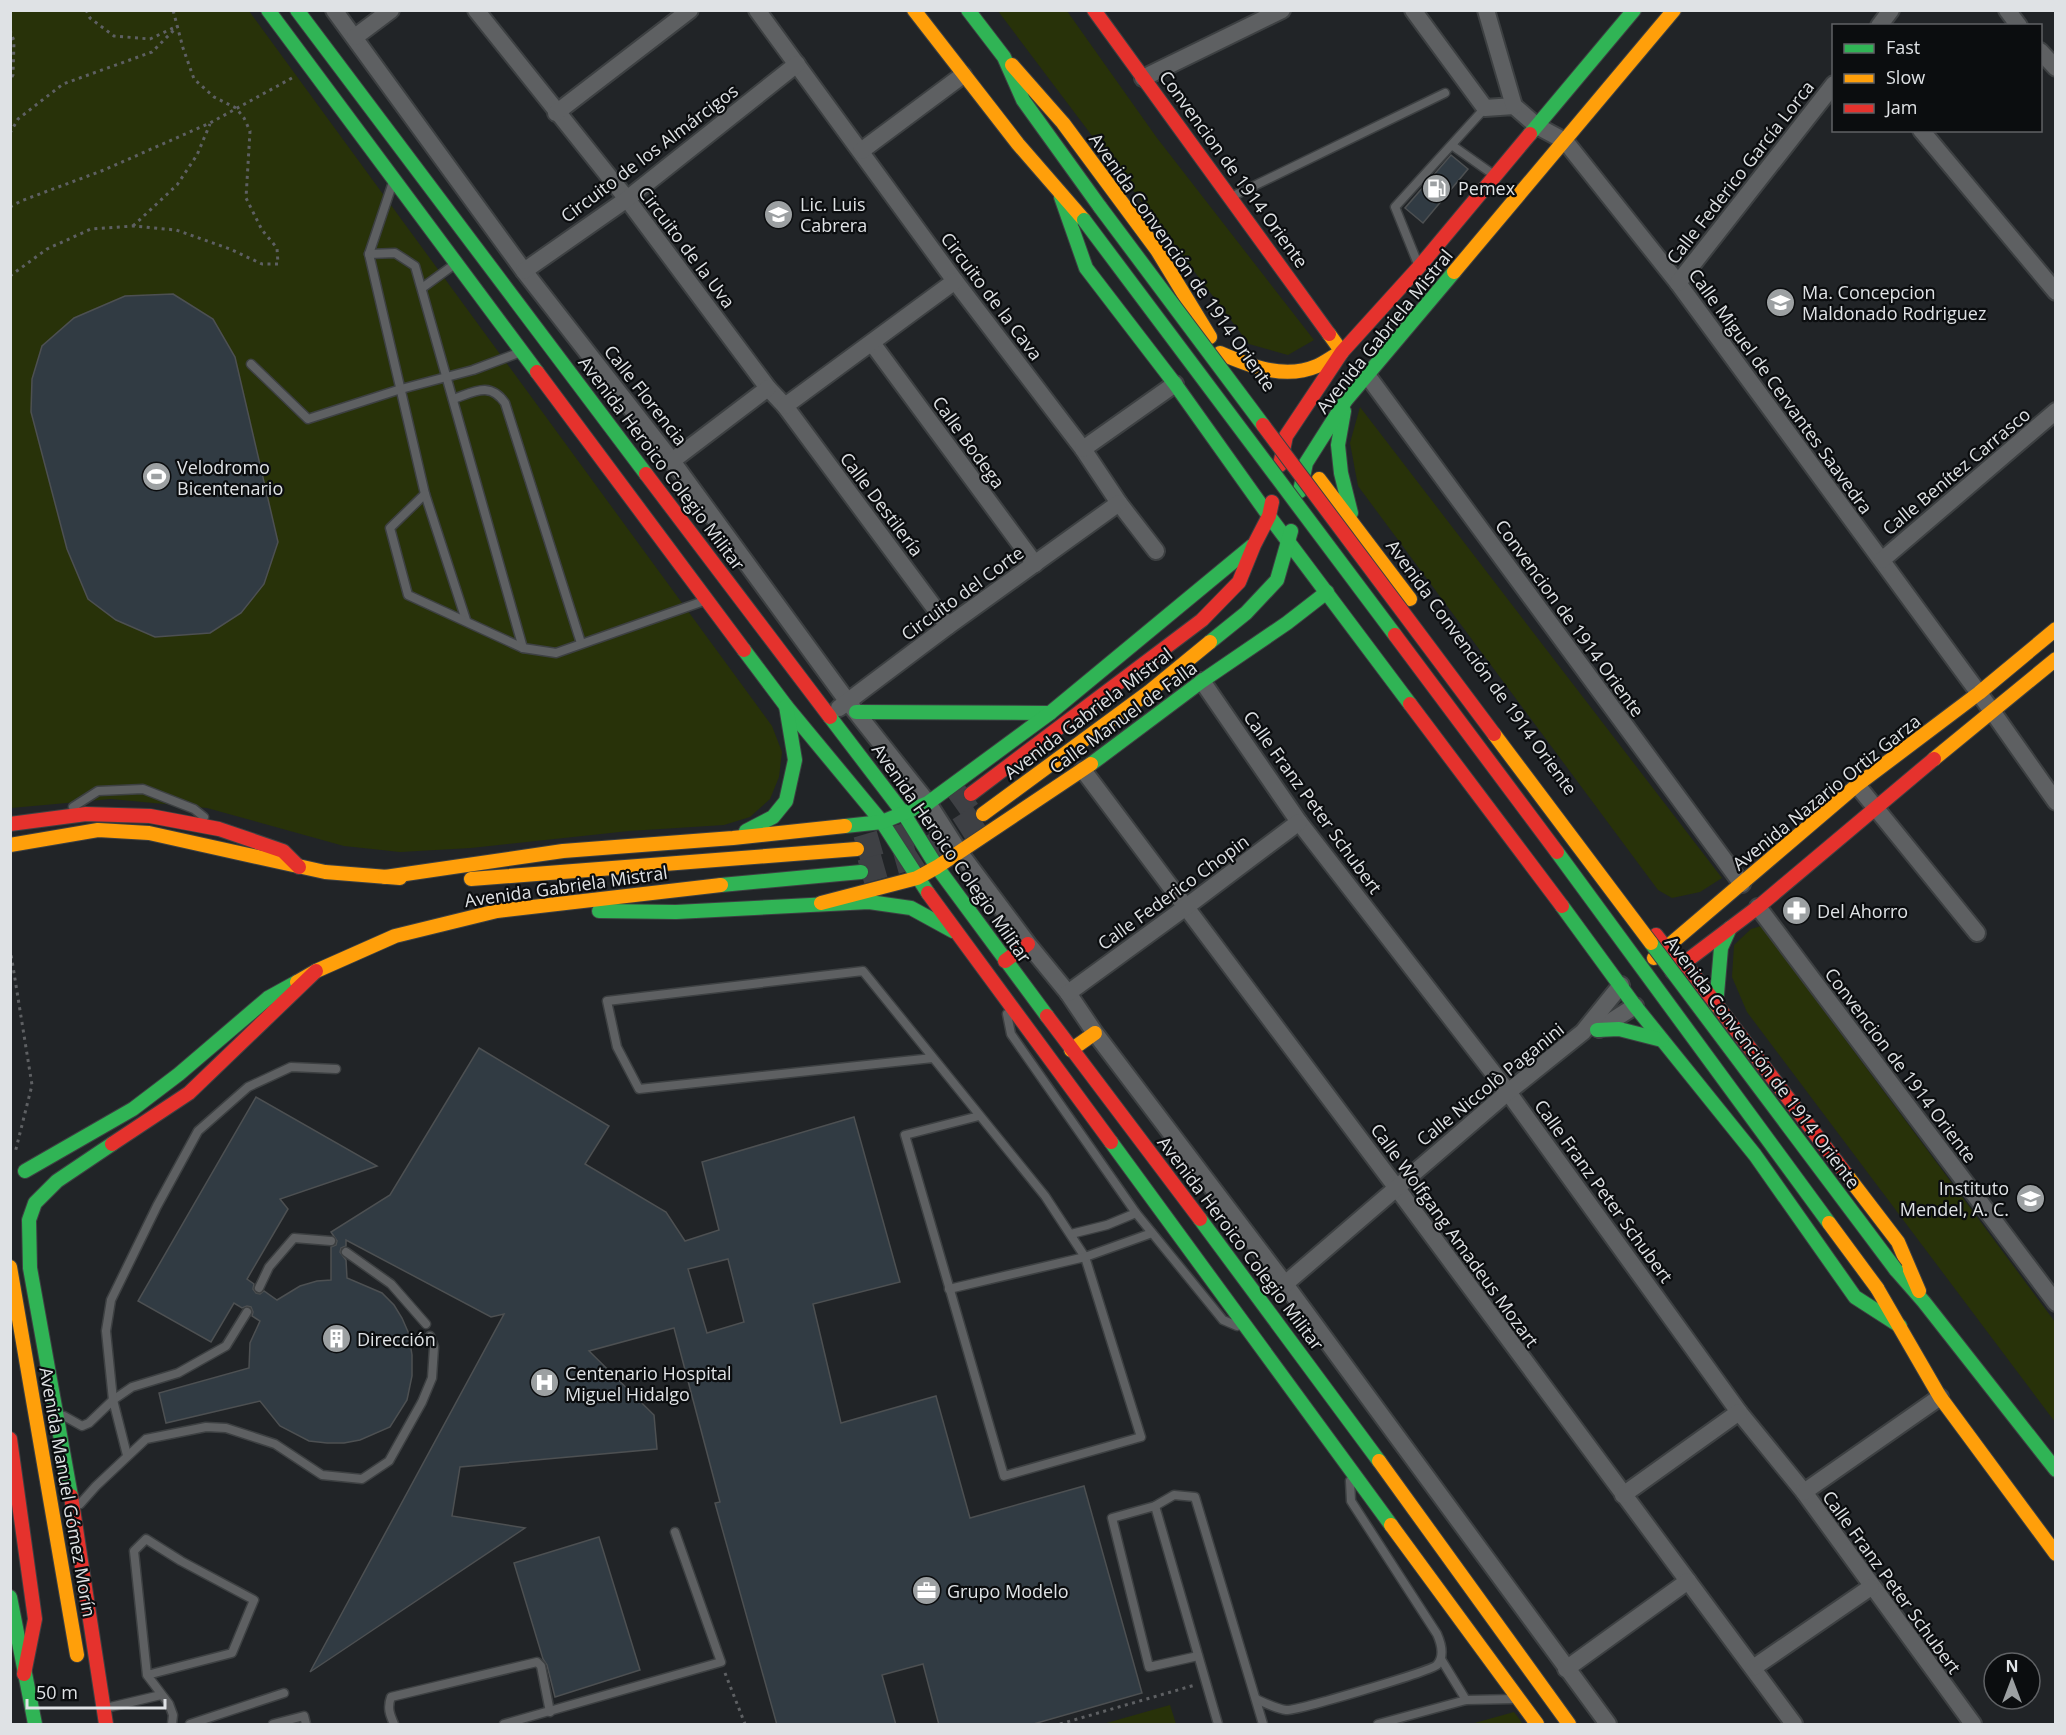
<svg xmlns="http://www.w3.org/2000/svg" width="2066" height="1735" font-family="'Open Sans',sans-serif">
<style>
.green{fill:#283209}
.building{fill:#313b43;stroke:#4d5052;stroke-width:1.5;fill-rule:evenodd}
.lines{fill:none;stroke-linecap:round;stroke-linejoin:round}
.secondary-tunnel{stroke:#3e4044;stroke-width:24;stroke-dasharray:24 12;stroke-linecap:butt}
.lane-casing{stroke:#3d4042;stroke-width:11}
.street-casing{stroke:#3d4042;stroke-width:20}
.fast-casing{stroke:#3d4042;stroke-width:16}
.slow-casing{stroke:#3d4042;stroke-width:16}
.jam-casing{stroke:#3d4042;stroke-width:16}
.path{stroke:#5e6063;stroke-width:3;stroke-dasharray:3 4.5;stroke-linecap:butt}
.lane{stroke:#5e6062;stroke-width:8}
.street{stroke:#5e6062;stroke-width:16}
.fast{stroke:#30b455;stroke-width:14}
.slow{stroke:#ff9f0a;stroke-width:14}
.jam{stroke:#e5322d;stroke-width:14}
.fast-bridge-casing{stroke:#3d4042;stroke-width:16;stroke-linecap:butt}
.slow-bridge-casing{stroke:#3d4042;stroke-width:16;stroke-linecap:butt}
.jam-bridge-casing{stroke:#3d4042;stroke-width:16;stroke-linecap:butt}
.fast-bridge{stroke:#30b455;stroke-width:14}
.slow-bridge{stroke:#ff9f0a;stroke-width:14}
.jam-bridge{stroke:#e5322d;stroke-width:14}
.labels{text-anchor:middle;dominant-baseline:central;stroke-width:4.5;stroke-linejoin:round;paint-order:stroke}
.street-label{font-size:18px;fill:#dfe2e5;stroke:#0b0d0f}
.poi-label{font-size:18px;fill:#dfe2e5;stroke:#0b0d0f;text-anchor:start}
</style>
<rect width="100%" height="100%" fill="#212427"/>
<g class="green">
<polygon points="10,11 249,11 772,726 782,752 779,777 770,799 750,817 724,825 629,831 471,848 400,852 344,846 207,808 111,799 11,808"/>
<polygon points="998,11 1067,11 1157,138 1314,340 1288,355 1249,344"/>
<polygon points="1360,407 1722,878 1700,892 1672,898 1658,890 1358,486 1350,443"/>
<polygon points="1761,926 2055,1322 2055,1422 1747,1012 1732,977 1734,945 1751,929"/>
<polygon points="1170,1705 1176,1724 1103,1724"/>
<polygon points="1514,1712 1523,1724 1471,1724"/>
</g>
<g class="building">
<polygon points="1451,155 1468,169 1423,223 1405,208"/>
<polygon points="173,294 213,319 235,357 278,542 264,584 241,613 210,633 155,637 116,620 88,599 67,549 31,412 32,379 42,346 74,318 125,296"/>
<path d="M479,1048L609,1126L585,1164L666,1212L685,1241L719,1230L702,1162L854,1117L900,1282L813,1304L841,1423L936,1396L970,1518L1084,1486L1142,1693L1030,1725H939L923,1664L882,1675L896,1725H777L715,1503L720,1502L674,1328L589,1351L654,1415L657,1449L460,1467L452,1516L525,1528L310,1672L504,1314L491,1317L346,1240V1246L341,1248L340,1252L346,1260L347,1278L382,1293L394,1305L402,1318L412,1341L410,1342L412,1355V1376L407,1400L390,1427L360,1440L344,1443H327L309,1441L280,1426L260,1401L166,1423L159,1393L249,1368L250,1343L260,1321L252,1316L253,1312L251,1307L247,1306L242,1308L234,1303L211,1342L138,1301L256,1097L377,1166L280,1199L288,1209L247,1279L254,1284L253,1289L256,1293L260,1294L264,1291L277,1300L300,1286L317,1281L331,1280V1247L336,1245L337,1241L331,1232L390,1195ZM728,1259L744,1322L707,1333L688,1269Z"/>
<polygon points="599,1537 640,1670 555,1697 547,1665 543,1659 514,1563"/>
</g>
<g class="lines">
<g class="secondary-tunnel">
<polyline points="857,849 919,831 971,794"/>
<polyline points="861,872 917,856 983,814"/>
</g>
<defs>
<g id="lane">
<polyline points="1453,146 1494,175"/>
<polyline points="392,185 369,254 425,494 466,620"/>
<polyline points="1233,196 1445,93"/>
<polyline points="369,254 395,253 415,266 523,648"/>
<polyline points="1418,264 1395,207 1485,108"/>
<polyline points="422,288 455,264"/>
<polyline points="251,364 308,419 401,389 473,370 521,352"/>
<path d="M453,399C474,392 490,381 505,403L581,643"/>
<polyline points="425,494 390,528 408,595 523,648 556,653 704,601"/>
<polyline points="73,807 98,791 143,789 194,809 204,817"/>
<polyline points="1007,1014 1011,1034 1136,1213 1223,1320 1237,1326"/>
<polyline points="933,1058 639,1089 617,1047 607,1001 863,971 1045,1196 1085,1257 1141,1437 1004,1476 905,1135 979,1116"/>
<polyline points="1071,1234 1107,1225 1136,1213"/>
<polyline points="346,1252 391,1284 426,1324"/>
<polyline points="259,1288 269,1267 294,1238 331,1241"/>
<polyline points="949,1289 1085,1257 1152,1233"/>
<polyline points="64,1416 82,1426 89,1423 113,1400 132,1387 178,1373 226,1346 247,1312"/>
<polyline points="127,1455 113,1400 106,1331 111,1300 157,1206 198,1131 248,1087 291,1067 336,1069"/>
<polyline points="80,1504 96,1486 146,1439 206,1427 226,1428 275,1444 322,1475 362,1479 389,1461 422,1402 432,1378 434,1347 430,1336"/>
<polyline points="1155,1506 1218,1724"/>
<polyline points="1198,1656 1149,1667 1112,1518 1155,1506 1174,1495 1195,1497 1263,1724"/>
<polyline points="1441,1659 1466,1700"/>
<polyline points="147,1675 232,1653 254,1600 181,1561 146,1539 134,1551 147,1675 169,1704 173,1715 172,1724"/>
<path d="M1256,1699C1265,1703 1277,1709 1286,1710C1297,1711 1431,1671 1437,1665C1445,1656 1441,1643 1437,1634L1351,1501L1350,1481"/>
<polyline points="106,1708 161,1695"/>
<polyline points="190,1724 284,1693"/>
<polyline points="273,1724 304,1716 306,1724"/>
<path d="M394,1724C390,1715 387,1708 391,1697L537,1662L541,1666L550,1712"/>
<polyline points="504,1724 721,1662 675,1532"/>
<polyline points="1378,1724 1466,1700 1515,1699"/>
</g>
<g id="street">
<polyline points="334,10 524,271 672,461 848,702 928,803 960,853 1028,944 1068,993 1095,1033 1285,1284 1608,1724"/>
<polyline points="476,10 627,199 768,388 785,406 948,626"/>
<polyline points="757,10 955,281 1083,449 1119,503 1156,551"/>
<polyline points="1413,10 1485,108 1514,106 1537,126 1565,141 1678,283 1992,711 2056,802"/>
<polyline points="1486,10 1514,106"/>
<polyline points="2007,10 2019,26"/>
<polyline points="1879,26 1891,10"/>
<polyline points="355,37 391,10"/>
<polyline points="2040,51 2056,68"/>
<polyline points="1143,78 1282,10"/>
<polyline points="556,113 690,10"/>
<polyline points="1921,130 2056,292"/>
<polyline points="861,151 963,75"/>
<polyline points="524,271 627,199 797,64"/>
<polyline points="1678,283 1834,84"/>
<polyline points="872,343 1035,564"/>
<polyline points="1367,375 1742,884"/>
<polyline points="785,406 955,281"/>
<polyline points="1083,449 1175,384"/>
<polyline points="672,461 768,388"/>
<polyline points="1882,560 2056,411"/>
<polyline points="1202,681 1299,822 1508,1092 1739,1412 1804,1492 1973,1724"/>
<polyline points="839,708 948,626 1119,503"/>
<polyline points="1083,770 1396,1187 1794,1724"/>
<polyline points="1857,785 1977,933"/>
<polyline points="1758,907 2056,1303"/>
<polyline points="1068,993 1186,907 1299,822"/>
<polyline points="1599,1029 1635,1006"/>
<polyline points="1285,1284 1508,1092 1583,1032 1621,985"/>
<polyline points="1804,1492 1940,1397"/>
<polyline points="1623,1495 1739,1412"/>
<polyline points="1753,1668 1871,1587"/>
<polyline points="1566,1669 1688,1581"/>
</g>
<g id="fast">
<polyline points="268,10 537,372"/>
<polyline points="297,10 646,474"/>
<polyline points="968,10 1004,57 1023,100 1100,207"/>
<polyline points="1530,134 1634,10"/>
<polyline points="1061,197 1086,268 1175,384 1269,516 1410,704"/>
<polyline points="1344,411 1338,445 1341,473 1351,513"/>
<polyline points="1300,491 1306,463 1346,400 1454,272"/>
<polyline points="1210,642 1246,613 1277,580 1291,531"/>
<polyline points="744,650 786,706 882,822 928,893"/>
<polyline points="856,712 1050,713"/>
<polyline points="830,717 904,814 937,867 1047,1016"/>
<polyline points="1091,764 1202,681 1287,623 1327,592"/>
<polyline points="845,826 882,822 928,803 1050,713 1252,546"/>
<polyline points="746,831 773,817 786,801 795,760 786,706"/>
<polyline points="721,885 861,872"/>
<polyline points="1562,906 1635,1006 1755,1155 1855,1297 1900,1326"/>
<polyline points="599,911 676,912 869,902 911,908 953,931"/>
<polyline points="1716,1006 1721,948 1730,928"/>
<polyline points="1597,1030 1619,1029 1662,1040"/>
<polyline points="1111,1142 1391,1525"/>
<polyline points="25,1171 133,1109 179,1074 268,998 297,982"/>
<polyline points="1200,1219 1379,1461"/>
<polyline points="1896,1270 1924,1302 2056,1470"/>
<polyline points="71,1496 30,1268 29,1220 35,1203 57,1181 112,1144"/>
<polyline points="10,1597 35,1724"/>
</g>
<g id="slow">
<polyline points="914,10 1018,144 1084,220"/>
<polyline points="1012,65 1063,123 1157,250 1210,337"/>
<polyline points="1454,272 1674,10"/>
<path d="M1220,353C1250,366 1284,380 1317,366C1326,362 1333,356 1342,352L1329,334"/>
<polyline points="1319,479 1410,599"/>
<polyline points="1934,759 2056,659"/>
<polyline points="983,814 1149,692 1210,642"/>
<polyline points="10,845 98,830 149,833 325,872 400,878"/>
<polyline points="385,877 563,851 733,838 845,826"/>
<polyline points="471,879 857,849"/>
<polyline points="821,903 917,878 937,867 1091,764"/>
<polyline points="1654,958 1857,785 1979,693 2056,629"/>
<polyline points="297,982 316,971 395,936 497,911 721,885"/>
<polyline points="1071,1050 1095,1033"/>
<polyline points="1846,1174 1898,1242 1919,1291"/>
<polyline points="10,1267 77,1655"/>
<polyline points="1877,1288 1940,1397 2056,1554"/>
<polyline points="1379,1461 1569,1724"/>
<polyline points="1391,1525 1537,1724"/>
</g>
<g id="jam">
<polyline points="1094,10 1329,334"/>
<polyline points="537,372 744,650"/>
<polyline points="1280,465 1286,436 1342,352 1419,267 1530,134"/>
<polyline points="646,474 830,717"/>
<polyline points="1410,704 1562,906"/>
<polyline points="971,794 1202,620 1239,582 1254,545 1269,516 1272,502"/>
<polyline points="10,824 86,814 150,816 219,829 283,851 299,867"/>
<polyline points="928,893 1111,1142"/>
<polyline points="1656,935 1666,948 1684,962 1846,1174"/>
<polyline points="1005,961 1028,944"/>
<polyline points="1672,972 1758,907 1934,759"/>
<polyline points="1047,1016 1200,1219"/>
<polyline points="112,1144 189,1093 316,971"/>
<polyline points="10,1439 35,1619 24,1674"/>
<polyline points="71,1496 106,1724"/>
</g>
</defs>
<use href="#lane" class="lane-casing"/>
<use href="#street" class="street-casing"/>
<use href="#fast" class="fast-casing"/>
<use href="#slow" class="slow-casing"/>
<use href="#jam" class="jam-casing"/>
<g class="path">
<polyline points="86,10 90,18 114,36 150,39 173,28"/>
<polyline points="10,30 14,41 13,75 10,80"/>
<polyline points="10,133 18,119 63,84 152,52 178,26"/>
<polyline points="10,207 21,201 104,170 210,123 292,78"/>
<polyline points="133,226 177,185 197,155 210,124"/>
<polyline points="10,276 47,249 91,229 133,226 176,230 230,249 262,264 278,264 277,248 262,230 246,198 250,131 244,118 236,108 214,97 194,79 183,48 173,10"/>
<polyline points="10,948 32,1085 15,1153"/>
<polyline points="725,1673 745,1724"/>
<polyline points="1060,1724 1195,1685"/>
</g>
<use href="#lane" class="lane"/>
<use href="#street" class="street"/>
<use href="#fast" class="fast"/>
<use href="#slow" class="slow"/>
<use href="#jam" class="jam"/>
<defs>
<g id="fast-bridge">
<polyline points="1100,207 1263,425"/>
<polyline points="1084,220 1395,635"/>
<polyline points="1557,852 1829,1223"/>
<polyline points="1651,943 1896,1270"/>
</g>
<g id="slow-bridge">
<polyline points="1494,734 1651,943"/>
<polyline points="1829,1223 1877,1288"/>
</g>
<g id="jam-bridge">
<polyline points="1263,425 1494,734"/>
<polyline points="1395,635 1557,852"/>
</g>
</defs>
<use href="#fast-bridge" class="fast-bridge-casing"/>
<use href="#slow-bridge" class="slow-bridge-casing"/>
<use href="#jam-bridge" class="jam-bridge-casing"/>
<use href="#fast-bridge" class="fast-bridge"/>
<use href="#slow-bridge" class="slow-bridge"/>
<use href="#jam-bridge" class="jam-bridge"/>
</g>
<defs>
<symbol id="fuel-disc" viewBox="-11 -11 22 22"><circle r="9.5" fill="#9ca0a2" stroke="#0b0d0f"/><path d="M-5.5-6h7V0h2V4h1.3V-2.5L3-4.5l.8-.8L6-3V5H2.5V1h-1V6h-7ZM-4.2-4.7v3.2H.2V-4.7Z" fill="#fff"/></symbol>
<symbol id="school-disc" viewBox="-11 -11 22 22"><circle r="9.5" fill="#9ca0a2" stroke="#0b0d0f"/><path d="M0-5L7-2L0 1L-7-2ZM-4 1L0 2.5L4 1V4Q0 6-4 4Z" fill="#fff"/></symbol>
<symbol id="stadium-disc" viewBox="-11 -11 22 22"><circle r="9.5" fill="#9ca0a2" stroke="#0b0d0f"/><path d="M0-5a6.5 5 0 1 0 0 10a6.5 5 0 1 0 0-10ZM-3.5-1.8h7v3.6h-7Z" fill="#fff"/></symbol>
<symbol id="pharmacy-disc" viewBox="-11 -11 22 22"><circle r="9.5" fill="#9ca0a2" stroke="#0b0d0f"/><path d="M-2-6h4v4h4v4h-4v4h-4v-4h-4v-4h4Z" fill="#fff"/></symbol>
<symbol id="university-disc" viewBox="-11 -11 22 22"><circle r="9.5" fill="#9ca0a2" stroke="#0b0d0f"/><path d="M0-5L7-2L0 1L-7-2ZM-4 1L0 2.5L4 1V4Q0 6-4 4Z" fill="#fff"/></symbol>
<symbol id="building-disc" viewBox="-11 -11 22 22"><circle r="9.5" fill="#9ca0a2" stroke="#0b0d0f"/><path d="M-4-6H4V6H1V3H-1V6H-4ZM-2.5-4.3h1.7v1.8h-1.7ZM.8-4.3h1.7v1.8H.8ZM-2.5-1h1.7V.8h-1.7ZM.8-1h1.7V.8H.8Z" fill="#fff"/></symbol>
<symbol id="hospital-disc" viewBox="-11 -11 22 22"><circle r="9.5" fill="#9ca0a2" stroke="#0b0d0f"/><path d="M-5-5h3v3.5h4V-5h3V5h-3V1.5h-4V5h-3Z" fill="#fff"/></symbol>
<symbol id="office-disc" viewBox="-11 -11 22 22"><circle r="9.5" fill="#9ca0a2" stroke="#0b0d0f"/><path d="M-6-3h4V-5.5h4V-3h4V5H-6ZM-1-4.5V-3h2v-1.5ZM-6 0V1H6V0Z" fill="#fff"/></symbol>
</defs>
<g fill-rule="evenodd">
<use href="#fuel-disc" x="1420" y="172" width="33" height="33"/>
<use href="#school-disc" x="762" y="198" width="33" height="33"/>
<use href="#school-disc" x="1764" y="286" width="33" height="33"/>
<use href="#stadium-disc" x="140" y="460" width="33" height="33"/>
<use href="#pharmacy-disc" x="1780" y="894" width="33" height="33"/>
<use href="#university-disc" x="2014" y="1182" width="33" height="33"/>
<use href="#building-disc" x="320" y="1322" width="33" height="33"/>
<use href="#hospital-disc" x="528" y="1366" width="33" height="33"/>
<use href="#office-disc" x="910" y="1574" width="33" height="33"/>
</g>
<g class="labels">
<g class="street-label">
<text transform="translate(649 153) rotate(-37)">Circuito de los Almárcigos</text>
<text transform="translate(1234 169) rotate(54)">Convencion de 1914 Oriente</text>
<text transform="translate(1740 172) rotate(-52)">Calle Federico García Lorca</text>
<text transform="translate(687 247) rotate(53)">Circuito de la Uva</text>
<text transform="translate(1183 262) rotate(55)">Avenida Convención de 1914 Oriente</text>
<text transform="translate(992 296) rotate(53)">Circuito de la Cava</text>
<text transform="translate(1384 331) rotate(-51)">Avenida Gabriela Mistral</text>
<text transform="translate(1781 391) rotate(54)">Calle Miguel de Cervantes Saavedra</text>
<text transform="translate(646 395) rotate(52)">Calle Florencia</text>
<text transform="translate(969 442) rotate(54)">Calle Bodega</text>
<text transform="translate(662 463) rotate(53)">Avenida Heroico Colegio Militar</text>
<text transform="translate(1956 471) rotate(-40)">Calle Benítez Carrasco</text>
<text transform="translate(882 504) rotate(53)">Calle Destilería</text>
<text transform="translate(962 593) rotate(-36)">Circuito del Corte</text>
<text transform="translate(1570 618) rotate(54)">Convencion de 1914 Oriente</text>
<text transform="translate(1482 667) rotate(54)">Avenida Convención de 1914 Oriente</text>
<text transform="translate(1088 713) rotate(-37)">Avenida Gabriela Mistral</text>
<text transform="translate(1123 717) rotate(-36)">Calle Manuel de Falla</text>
<text transform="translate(1826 792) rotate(-39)">Avenida Nazario Ortiz Garza</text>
<text transform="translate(1313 802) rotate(54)">Calle Franz Peter Schubert</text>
<text transform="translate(952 853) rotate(55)">Avenida Heroico Colegio Militar</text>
<text transform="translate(566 886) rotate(-8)">Avenida Gabriela Mistral</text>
<text transform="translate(1173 892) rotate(-36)">Calle Federico Chopin</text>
<text transform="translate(1763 1062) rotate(53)">Avenida Convención de 1914 Oriente</text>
<text transform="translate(1901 1065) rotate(53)">Convencion de 1914 Oriente</text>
<text transform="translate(1490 1084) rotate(-39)">Calle Niccolò Paganini</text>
<text transform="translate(1604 1191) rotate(54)">Calle Franz Peter Schubert</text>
<text transform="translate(1455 1235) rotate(54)">Calle Wolfgang Amadeus Mozart</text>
<text transform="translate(1241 1243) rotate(53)">Avenida Heroico Colegio Militar</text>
<text transform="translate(68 1492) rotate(80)">Avenida Manuel Gómez Morín</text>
<text transform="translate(1892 1582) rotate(54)">Calle Franz Peter Schubert</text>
</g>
<g class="poi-label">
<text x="1458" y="188">Pemex</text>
<text x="800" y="204">Lic. Luis<tspan x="800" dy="21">Cabrera</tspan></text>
<text x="1802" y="292">Ma. Concepcion<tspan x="1802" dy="21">Maldonado Rodriguez</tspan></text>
<text x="177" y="467">Velodromo<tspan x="177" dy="21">Bicentenario</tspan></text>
<text x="1817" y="911">Del Ahorro</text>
<text x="2009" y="1188" text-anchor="end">Instituto<tspan x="2009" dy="21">Mendel, A. C.</tspan></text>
<text x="357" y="1339">Dirección</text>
<text x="565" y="1373">Centenario Hospital<tspan x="565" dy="21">Miguel Hidalgo</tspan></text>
<text x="947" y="1591">Grupo Modelo</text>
</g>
</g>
<rect width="2066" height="1735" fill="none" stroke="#dfe2e5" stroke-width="24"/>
<rect x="1832" y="24" width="210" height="108" fill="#0b0d0f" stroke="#606265" stroke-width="1.5"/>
<rect x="1844" y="44" width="30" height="9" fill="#30b455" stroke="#606265" stroke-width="1.5"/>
<text x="1886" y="54" font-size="18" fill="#dfe2e5">Fast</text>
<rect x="1844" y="74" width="30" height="9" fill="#ff9f0a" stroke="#606265" stroke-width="1.5"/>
<text x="1886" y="84" font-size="18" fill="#dfe2e5">Slow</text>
<rect x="1844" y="104" width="30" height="9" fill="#e5322d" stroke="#606265" stroke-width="1.5"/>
<text x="1886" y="114" font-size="18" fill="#dfe2e5">Jam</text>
<g transform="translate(2012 1681)"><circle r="28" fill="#0b0d0f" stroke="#606265" stroke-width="1.5"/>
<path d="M0-4.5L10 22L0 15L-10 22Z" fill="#9ca0a2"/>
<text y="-9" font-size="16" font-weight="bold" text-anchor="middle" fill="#dfe2e5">N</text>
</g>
<path d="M27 1699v9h138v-9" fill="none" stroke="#dfe2e5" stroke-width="3"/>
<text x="36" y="1699" font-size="18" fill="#dfe2e5" stroke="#0b0d0f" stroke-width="4.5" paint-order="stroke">50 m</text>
</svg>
